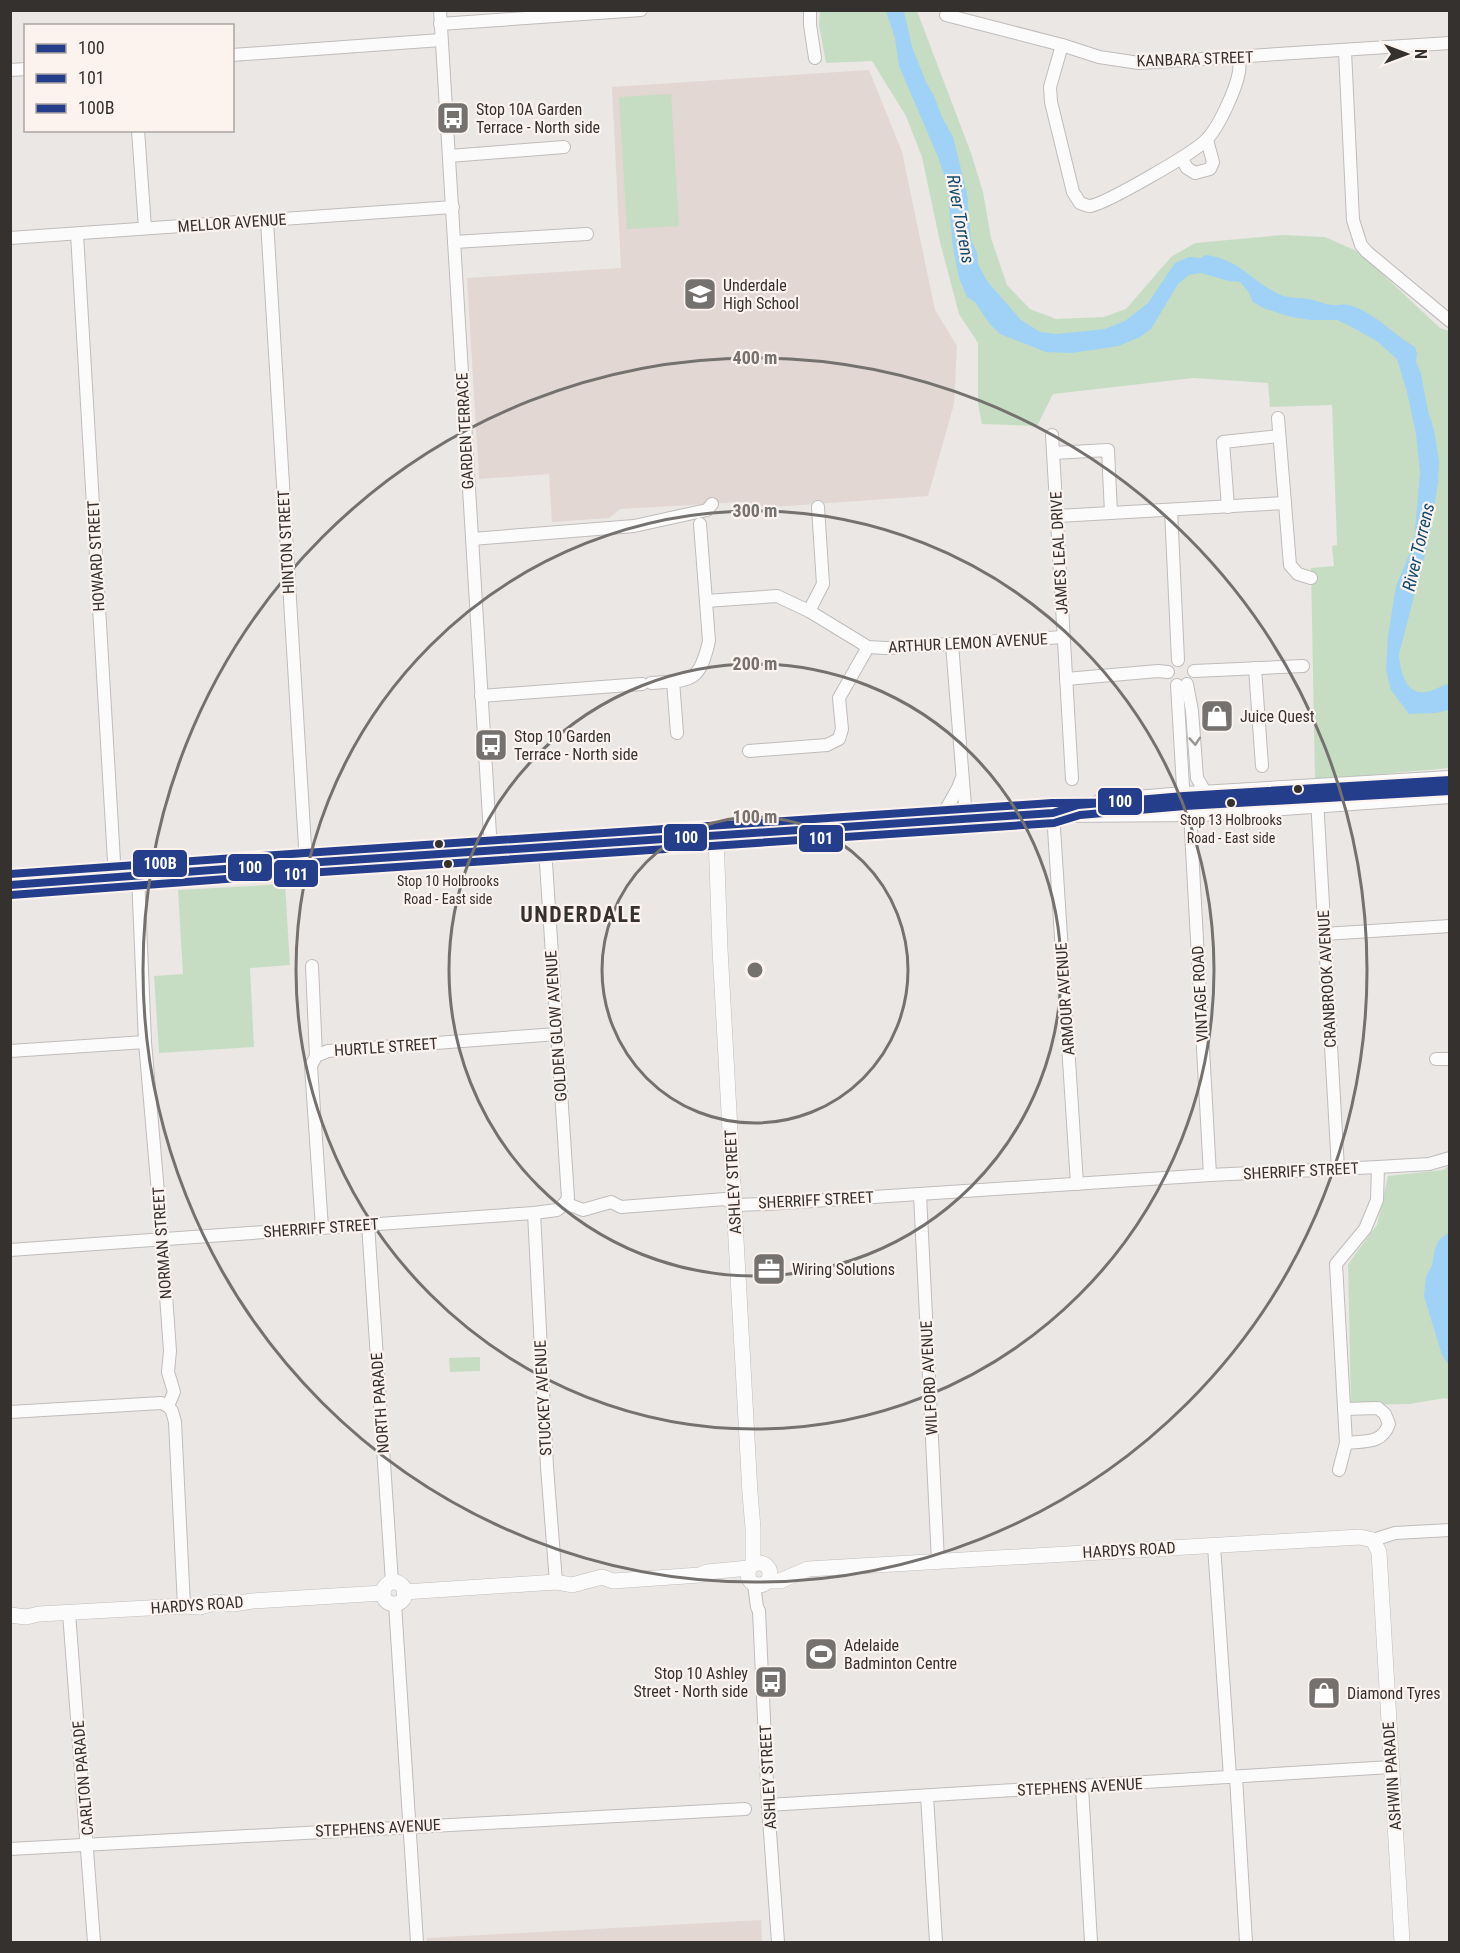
<svg xmlns="http://www.w3.org/2000/svg" width="1460" height="1953" font-family="'Roboto Condensed',sans-serif">
<style>
.built{fill:#e2d7d2}
.green{fill:#c6ddc3}
.water{fill:#9fd2f6}
.lines{fill:none;stroke-linecap:round;stroke-linejoin:round}
.minor-casing{stroke:#bfbcbb;stroke-width:14}
.tertiary-casing{stroke:#bfbcbb;stroke-width:16}
.primary-casing{stroke:#bfbcbb;stroke-width:20}
.minor{stroke:#fcfbfb;stroke-width:12}
.tertiary{stroke:#fcfbfb;stroke-width:15}
.primary{stroke:#fcfbfb;stroke-width:18}
.bus-1-casing{stroke:#fcf3ef;stroke-width:12}
.bus-2-casing{stroke:#fcf3ef;stroke-width:12}
.bus-3-casing{stroke:#fcf3ef;stroke-width:12}
.bus-1{stroke:#243e8c;stroke-width:8}
.bus-2{stroke:#243e8c;stroke-width:8}
.bus-3{stroke:#243e8c;stroke-width:8}
.oneway{stroke:#989695}
.ring{fill:none;stroke:#74716f;stroke-width:3}
.bus-dot{fill:#34312f;stroke:#fcf3ef;stroke-width:2}
.labels{text-anchor:middle;dominant-baseline:central;stroke-width:4.5;stroke-linejoin:round;paint-order:stroke}
.bus-label{font-size:14px;fill:#34312f;stroke:#fcf3ef}
.street-label{font-size:16px;fill:#34312f;stroke:#fcf3ef}
.poi-label{font-size:16px;fill:#34312f;stroke:#fcf3ef;text-anchor:start}
.water-label{font-size:18px;font-style:italic;fill:#114b6e;stroke:#fcf3ef}
.district-label{font-size:22px;font-weight:bold;letter-spacing:1.5px;fill:#34312f;stroke:#fcf3ef}
.centre{fill:#74716f;stroke:#fcf3ef;stroke-width:3}
.ring-label{font-size:18px;text-anchor:middle;font-weight:bold;fill:#74716f;stroke:#fcf3ef;stroke-width:4.5;stroke-linejoin:round;paint-order:stroke}
.line-badge{stroke:#fcf3ef;stroke-width:2}
.badge-label{font-size:16px;text-anchor:middle;font-weight:bold;fill:#fff}
</style>
<rect width="100%" height="100%" fill="#ebe7e5"/>
<g class="built">
<polygon points="869,70 902,152 935,310 957,346 954,404 928,496 743,509 743,502 620,509 609,518 552,522 549,474 479,479 467,278 621,268 612,87"/>
<polygon points="761,1920 762,1942 427,1942 427,1938"/>
</g>
<g class="green">
<polygon points="820,11 917,11 971,153 983,192 991,238 1007,285 1030,309 1056,319 1104,317 1126,309 1171,257 1195,243 1282,235 1325,237 1359,252 1440,328 1449,331 1449,768 1315,780 1311,568 1334,566 1332,546 1337,545 1332,405 1270,407 1268,383 1193,378 1053,394 1037,426 982,424 978,404 978,343 959,314 940,242 922,157 906,116 872,61 826,63 819,25"/>
<polygon points="671,94 679,226 627,229 619,97"/>
<polygon points="285,884 290,965 250,968 254,1047 159,1053 154,976 183,974 178,890"/>
<polygon points="1449,1166 1449,1400 1446,1398 1409,1404 1351,1405 1348,1264 1377,1225 1388,1176 1443,1170"/>
<polygon points="480,1357 480,1371 450,1372 449,1358"/>
</g>
<g class="water">
<path d="M886,11H904L912,47L926,82L934,96L942,117L953,137L967,193L971,240L977,252L978,264L987,281L1021,320L1040,332L1057,334L1105,329L1125,321L1148,303L1175,263L1189,257L1201,258L1205,255C1241,259 1251,282 1281,295C1291,299 1302,297 1313,300C1320,302 1327,305 1335,305C1340,305 1344,304 1349,305C1374,312 1393,334 1415,347L1417,354L1416,361L1421,374L1428,411L1434,430L1439,461L1438,482L1430,535L1399,654C1400,669 1405,696 1426,692C1435,691 1441,685 1449,684V710L1436,713L1409,714L1391,690L1386,670L1388,636L1396,586L1414,543L1420,472L1416,434L1407,392L1397,359L1378,342L1350,326L1337,320H1311L1291,317L1263,308L1253,302L1248,291L1240,282L1229,281L1201,273L1189,275L1178,284L1151,329L1140,337L1119,346L1072,353L1046,352L1000,334L989,323L975,302L967,297L959,278L953,248L947,184L938,157L899,66L895,38Z"/>
<polygon points="1449,1232 1449,1365 1442,1355 1424,1296 1426,1277 1432,1265 1435,1249 1439,1240"/>
</g>
<g class="lines">
<defs>
<g id="minor">
<polyline points="440,10 491,851"/>
<polyline points="810,10 810,25 815,58"/>
<polyline points="946,15 1062,45 1099,57 1139,63 1450,43"/>
<polyline points="440,24 641,10"/>
<path d="M1062,45L1050,87L1051,102L1073,192L1080,203C1084,204 1086,206 1090,206C1105,204 1196,152 1207,139C1219,127 1236,89 1239,72C1240,68 1239,62 1239,58"/>
<polyline points="1345,51 1353,220 1361,245 1367,252 1450,321"/>
<polyline points="232,55 441,40"/>
<polyline points="10,70 26,69"/>
<polyline points="138,130 145,228"/>
<polyline points="449,156 564,147"/>
<polyline points="1182,159 1187,168 1195,173 1210,169 1213,162 1207,140"/>
<polyline points="267,221 306,863"/>
<polyline points="77,234 115,878"/>
<polyline points="10,238 453,207"/>
<polyline points="454,242 587,234"/>
<polyline points="1278,418 1290,565 1298,574 1311,578"/>
<polyline points="1052,435 1072,779"/>
<polyline points="1053,453 1108,450 1111,513"/>
<polyline points="1228,507 1223,442 1279,436"/>
<polyline points="1171,510 1178,660"/>
<polyline points="1058,516 1285,503"/>
<polyline points="472,539 634,526 707,510 712,504"/>
<polyline points="706,601 777,596 809,611 868,647 886,648 1063,637"/>
<polyline points="809,611 823,584 818,507"/>
<polyline points="952,644 966,819"/>
<polyline points="1255,668 1262,766"/>
<polyline points="1194,671 1303,666"/>
<polyline points="1066,679 1158,671 1168,672"/>
<polyline points="673,681 677,733"/>
<path d="M651,683C691,680 699,684 709,641L700,524"/>
<polyline points="1187,684 1192,711 1197,778 1207,795"/>
<polyline points="1177,685 1184,804"/>
<polyline points="481,696 642,684"/>
<polyline points="749,751 827,745 839,739 842,729 839,698 868,647"/>
<polyline points="1317,799 1338,1169"/>
<polyline points="1053,813 1077,1184"/>
<polyline points="1190,813 1210,1175"/>
<polyline points="940,820 958,788 961,780"/>
<polyline points="545,848 568,1198 565,1203"/>
<polyline points="138,876 145,1042 162,1239 170,1351 168,1372 174,1392 168,1406"/>
<polyline points="1324,934 1450,926"/>
<polyline points="312,966 316,1056"/>
<polyline points="10,1051 145,1042"/>
<polyline points="1436,1059 1450,1059"/>
<polyline points="920,1194 938,1561"/>
<polyline points="565,1203 583,1210 611,1202 621,1207 725,1199 735,1205 767,1204 1210,1175 1378,1167 1429,1164 1450,1158"/>
<polyline points="534,1213 547,1467 556,1582"/>
<polyline points="368,1224 392,1582"/>
<polyline points="322,1228 311,1066 316,1056 328,1051 557,1034"/>
<polyline points="10,1250 534,1213 557,1210 565,1203"/>
<polyline points="168,1406 172,1411 175,1422 184,1606"/>
<path d="M1344,1409L1378,1408L1385,1414L1389,1424C1382,1444 1365,1441 1346,1443"/>
<polyline points="10,1412 161,1403 168,1406"/>
<polyline points="1339,1470 1346,1443 1336,1264 1365,1229 1377,1200 1378,1167"/>
<polyline points="1373,1540 1395,1533 1450,1530"/>
<polyline points="1214,1546 1230,1777"/>
<polyline points="754,1584 757,1607 759,1611 768,1805 778,1942"/>
<polyline points="395,1604 417,1942"/>
<polyline points="69,1613 94,1942"/>
<polyline points="1236,1777 1246,1942"/>
<polyline points="1082,1787 1091,1942"/>
<polyline points="927,1796 936,1942"/>
<polyline points="768,1805 1391,1767"/>
<polyline points="10,1849 745,1809"/>
</g>
<g id="tertiary">
<polyline points="716,836 720,949 750,1493 753,1528 753,1564"/>
<circle cx="759" cy="1574" r="11"/>
<polyline points="768,1581 780,1581 808,1569 1360,1537 1373,1540 1379,1552 1402,1942"/>
<circle cx="394" cy="1593" r="11"/>
<polyline points="404,1592 556,1582 572,1585 602,1577 613,1581 700,1575 707,1572 749,1568"/>
<polyline points="10,1615 26,1617 39,1614 184,1606 200,1607 217,1602 233,1604 252,1601 383,1593"/>
</g>
<g id="primary">
<polyline points="1101,803 1184,796 1450,780"/>
<polyline points="10,885 306,863 981,818 1053,813 1201,812 1450,794"/>
</g>
</defs>
<use href="#minor" class="minor-casing"/>
<use href="#tertiary" class="tertiary-casing"/>
<use href="#primary" class="primary-casing"/>
<use href="#minor" class="minor"/>
<use href="#tertiary" class="tertiary"/>
<use href="#primary" class="primary"/>
<defs>
<polyline id="bus-1" points="10,885 306,863 1053,813 1078,805 1184,796 1450,780"/>
<polyline id="bus-2" points="11,895 307,873 1054,823 1080,815 1185,806 1450,791"/>
<polyline id="bus-3" points="10,874 305,853 1052,803 1201,802 1449,784"/>
</defs>
<use href="#bus-1" class="bus-1-casing"/>
<use href="#bus-2" class="bus-2-casing"/>
<use href="#bus-3" class="bus-3-casing"/>
<use href="#bus-1" class="bus-1"/>
<use href="#bus-2" class="bus-2"/>
<use href="#bus-3" class="bus-3"/>
</g>
<defs><path id="oneway-chevron" d="M-2-3.5L2.5 0L-2 3.5" fill="none" stroke-width="1.6" stroke-linecap="round" stroke-linejoin="round" transform="scale(1.5)"/></defs>
<use class="oneway" href="#oneway-chevron" transform="translate(1195 741) rotate(86)"/>
<g class="ring">
<circle cx="755" cy="970" r="153"/>
<circle cx="755" cy="970" r="306"/>
<circle cx="755" cy="970" r="459"/>
<circle cx="755" cy="970" r="612"/>
</g>
<defs>
<symbol id="bus-square" viewBox="-11 -11 22 22"><rect x="-9" y="-9" width="18" height="18" rx="4" fill="#74716f" stroke="#fcf3ef"/><path d="M-5-6H5V4H4V6H2V4H-2V6H-4V4H-5ZM-3.5-4V0h7V-4ZM-3.5 1.2v1.5H-2V1.2ZM2 1.2v1.5H3.5V1.2Z" fill="#fff"/></symbol>
<symbol id="school-square" viewBox="-11 -11 22 22"><rect x="-9" y="-9" width="18" height="18" rx="4" fill="#74716f" stroke="#fcf3ef"/><path d="M0-5L7-2L0 1L-7-2ZM-4 1L0 2.5L4 1V4Q0 6-4 4Z" fill="#fff"/></symbol>
<symbol id="shop-square" viewBox="-11 -11 22 22"><rect x="-9" y="-9" width="18" height="18" rx="4" fill="#74716f" stroke="#fcf3ef"/><path d="M-5-2.5h2.3a2.7 3.5 0 0 1 5.4 0H5L5.5 6h-11ZM-1.5-2.5h3a1.5 2.3 0 0 0-3 0Z" fill="#fff"/></symbol>
<symbol id="office-square" viewBox="-11 -11 22 22"><rect x="-9" y="-9" width="18" height="18" rx="4" fill="#74716f" stroke="#fcf3ef"/><path d="M-6-3h4V-5.5h4V-3h4V5H-6ZM-1-4.5V-3h2v-1.5ZM-6 0V1H6V0Z" fill="#fff"/></symbol>
<symbol id="stadium-square" viewBox="-11 -11 22 22"><rect x="-9" y="-9" width="18" height="18" rx="4" fill="#74716f" stroke="#fcf3ef"/><path d="M0-5a6.5 5 0 1 0 0 10a6.5 5 0 1 0 0-10ZM-3.5-1.8h7v3.6h-7Z" fill="#fff"/></symbol>
</defs>
<g fill-rule="evenodd">
<use href="#bus-square" x="434" y="99" width="38" height="38"/>
<use href="#school-square" x="681" y="275" width="38" height="38"/>
<use href="#shop-square" x="1198" y="697" width="38" height="38"/>
<use href="#bus-square" x="472" y="726" width="38" height="38"/>
<use href="#office-square" x="750" y="1250" width="38" height="38"/>
<use href="#stadium-square" x="802" y="1635" width="38" height="38"/>
<use href="#bus-square" x="752" y="1663" width="38" height="38"/>
<use href="#shop-square" x="1305" y="1674" width="38" height="38"/>
</g>
<g class="bus-dot">
<circle cx="1298" cy="789" r="5"/>
<circle cx="1231" cy="803" r="5"/>
<circle cx="439" cy="844" r="5"/>
<circle cx="448" cy="864" r="5"/>
</g>
<g class="labels">
<g class="bus-label">
<text x="1231" y="820">Stop 13 Holbrooks<tspan x="1231" dy="18">Road - East side</tspan></text>
<text x="448" y="881">Stop 10 Holbrooks<tspan x="448" dy="18">Road - East side</tspan></text>
</g>
<g class="street-label">
<text transform="translate(1195 59) rotate(-2)">KANBARA STREET</text>
<text transform="translate(232 223) rotate(-4)">MELLOR AVENUE</text>
<text transform="translate(465 431) rotate(-93)">GARDEN TERRACE</text>
<text transform="translate(286 542) rotate(-93)">HINTON STREET</text>
<text transform="translate(1059 553) rotate(-93)">JAMES LEAL DRIVE</text>
<text transform="translate(96 556) rotate(-93)">HOWARD STREET</text>
<text transform="translate(968 643) rotate(-3)">ARTHUR LEMON AVENUE</text>
<text transform="translate(1327 979) rotate(-93)">CRANBROOK AVENUE</text>
<text transform="translate(1200 994) rotate(-93)">VINTAGE ROAD</text>
<text transform="translate(1065 999) rotate(-94)">ARMOUR AVENUE</text>
<text transform="translate(556 1026) rotate(-94)">GOLDEN GLOW AVENUE</text>
<text transform="translate(386 1047) rotate(-4)">HURTLE STREET</text>
<text transform="translate(1301 1171) rotate(-3)">SHERRIFF STREET</text>
<text transform="translate(733 1182) rotate(-93)">ASHLEY STREET</text>
<text transform="translate(816 1200) rotate(-3)">SHERRIFF STREET</text>
<text transform="translate(321 1228) rotate(-4)">SHERRIFF STREET</text>
<text transform="translate(162 1243) rotate(-94)">NORMAN STREET</text>
<text transform="translate(929 1378) rotate(-93)">WILFORD AVENUE</text>
<text transform="translate(543 1398) rotate(-93)">STUCKEY AVENUE</text>
<text transform="translate(380 1403) rotate(-94)">NORTH PARADE</text>
<text transform="translate(1129 1550) rotate(-3)">HARDYS ROAD</text>
<text transform="translate(197 1605) rotate(-4)">HARDYS ROAD</text>
<text transform="translate(1392 1776) rotate(-94)">ASHWIN PARADE</text>
<text transform="translate(768 1777) rotate(-93)">ASHLEY STREET</text>
<text transform="translate(83 1778) rotate(-95)">CARLTON PARADE</text>
<text transform="translate(1080 1787) rotate(-3)">STEPHENS AVENUE</text>
<text transform="translate(378 1828) rotate(-3)">STEPHENS AVENUE</text>
</g>
<g class="poi-label">
<text x="476" y="109">Stop 10A Garden<tspan x="476" dy="18">Terrace - North side</tspan></text>
<text x="723" y="285">Underdale<tspan x="723" dy="18">High School</tspan></text>
<text x="1240" y="716">Juice Quest</text>
<text x="514" y="736">Stop 10 Garden<tspan x="514" dy="18">Terrace - North side</tspan></text>
<text x="792" y="1269">Wiring Solutions</text>
<text x="844" y="1645">Adelaide<tspan x="844" dy="18">Badminton Centre</tspan></text>
<text x="748" y="1673" text-anchor="end">Stop 10 Ashley<tspan x="748" dy="18">Street - North side</tspan></text>
<text x="1347" y="1693">Diamond Tyres</text>
</g>
<g class="water-label">
<text transform="translate(961 219) rotate(80)">River Torrens</text>
<text transform="translate(1418 547) rotate(-77)">River Torrens</text>
</g>
<g class="district-label">
<text x="581" y="914">UNDERDALE</text>
</g>
</g>
<circle cx="755" cy="970" r="9" class="centre"/>
<g class="ring-label">
<text x="755" y="364">400 m</text>
<text x="755" y="517">300 m</text>
<text x="755" y="670">200 m</text>
<text x="755" y="823">100 m</text>
</g>
<g class="line-badge">
<rect x="1097" y="787" width="46" height="29" rx="6" fill="#243e8c"/>
<rect x="663" y="823" width="45" height="29" rx="6" fill="#243e8c"/>
<rect x="798" y="824" width="46" height="29" rx="6" fill="#243e8c"/>
<rect x="132" y="849" width="56" height="29" rx="6" fill="#243e8c"/>
<rect x="227" y="853" width="46" height="29" rx="6" fill="#243e8c"/>
<rect x="273" y="859" width="46" height="29" rx="6" fill="#243e8c"/>
</g>
<g class="badge-label">
<text x="1120" y="807">100</text>
<text x="686" y="843">100</text>
<text x="821" y="844">101</text>
<text x="160" y="869">100B</text>
<text x="250" y="873">100</text>
<text x="296" y="880">101</text>
</g>
<rect width="1460" height="1953" fill="none" stroke="#34312f" stroke-width="24"/>
<rect x="24" y="24" width="210" height="108" fill="#fcf3ef" stroke="#aca5a2" stroke-width="1.5"/>
<rect x="36" y="44" width="30" height="9" fill="#243e8c" stroke="#aca5a2" stroke-width="1.5"/>
<text x="78" y="54" font-size="18" fill="#34312f">100</text>
<rect x="36" y="74" width="30" height="9" fill="#243e8c" stroke="#aca5a2" stroke-width="1.5"/>
<text x="78" y="84" font-size="18" fill="#34312f">101</text>
<rect x="36" y="104" width="30" height="9" fill="#243e8c" stroke="#aca5a2" stroke-width="1.5"/>
<text x="78" y="114" font-size="18" fill="#34312f">100B</text>
<g transform="translate(1406 54) rotate(90)" stroke="#fcf3ef" stroke-width="4.5" paint-order="stroke">
<path d="M0-4.5L10 22L0 15L-10 22Z" fill="#34312f"/>
<text y="-9" font-size="16" font-weight="bold" text-anchor="middle" fill="#34312f">N</text>
</g>
</svg>
